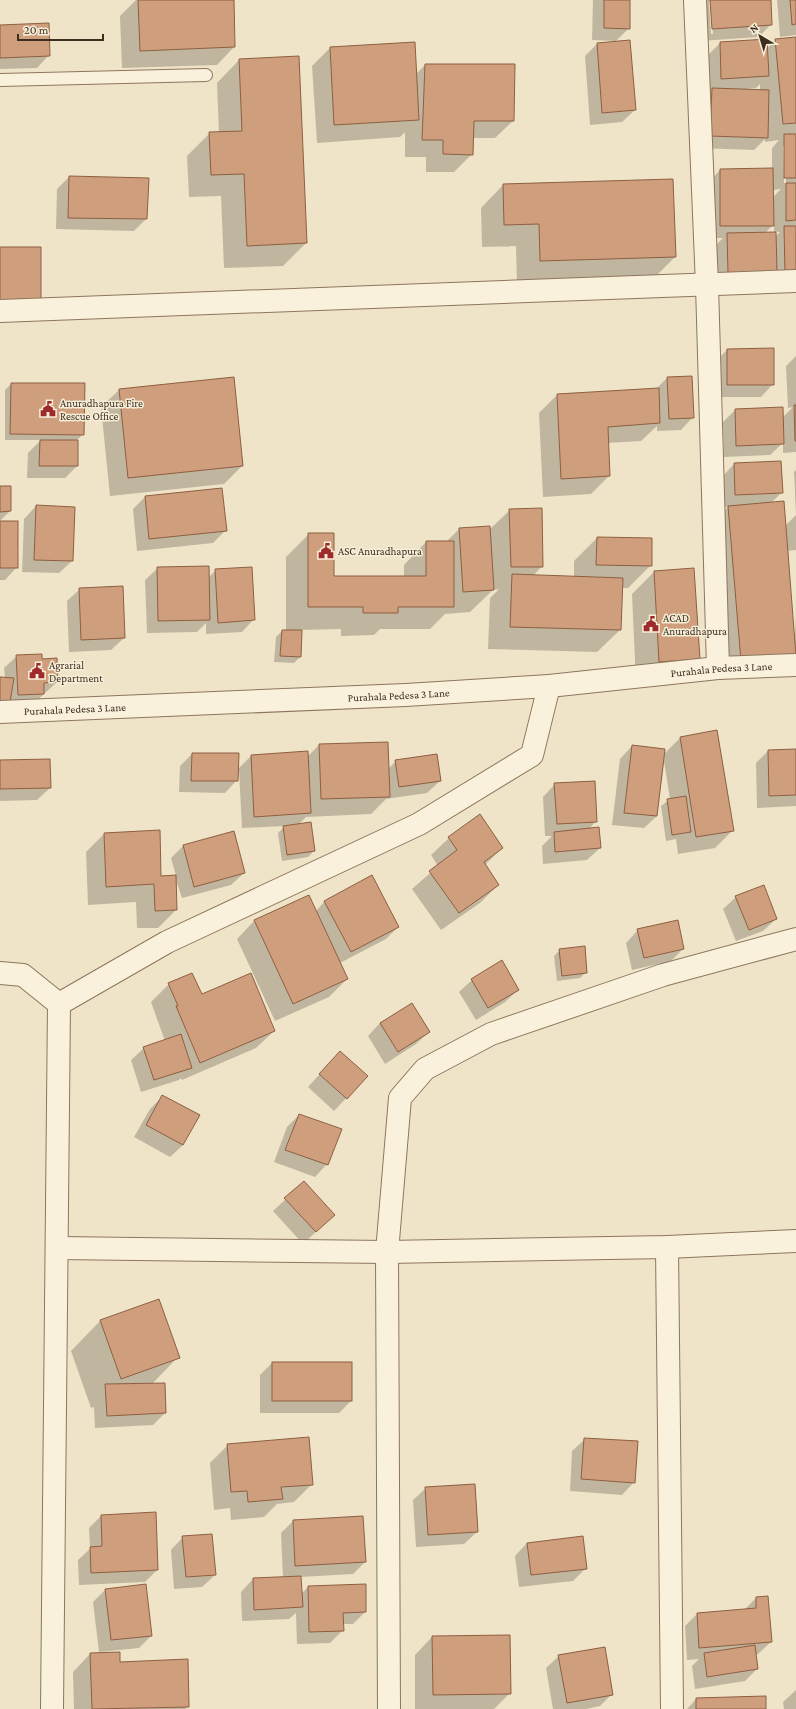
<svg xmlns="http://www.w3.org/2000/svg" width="796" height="1709" font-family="'Crimson Pro',serif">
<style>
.shadow{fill:#0003;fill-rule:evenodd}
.building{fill:#cf9f7d;stroke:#8d5f41}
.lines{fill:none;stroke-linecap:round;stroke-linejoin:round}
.lane-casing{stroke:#8d765c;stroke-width:14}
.street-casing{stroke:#8d765c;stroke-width:24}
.lane{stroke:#faf1dc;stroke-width:12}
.street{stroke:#faf1dc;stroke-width:22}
.labels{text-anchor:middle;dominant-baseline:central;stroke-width:3;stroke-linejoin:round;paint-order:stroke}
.poi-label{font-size:11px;fill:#3d2e20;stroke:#f7eed8;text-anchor:start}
.street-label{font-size:11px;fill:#3d2e20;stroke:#f7eed8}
</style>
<rect width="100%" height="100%" fill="#f0e4c8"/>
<g class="shadow">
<polygon points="136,0 233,0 234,47 217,65 122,68 120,16"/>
<polygon points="593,0 629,0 629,28 616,41 592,40"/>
<path d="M702,0H770L771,24L759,37L700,41ZM709,2H711L713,34H711Z"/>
<polygon points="777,0 796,0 796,35 780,37"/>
<polygon points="0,26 49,55 37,68 0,69"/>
<path d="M796,38V285H716L715,246L723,238H708V183L720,170L772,169V148L779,140L765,142V139L754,150L698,148L708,55L720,43L766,40L767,48L776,40ZM760,84V91L747,90V89L756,88ZM783,146H785L786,183H784ZM781,189L772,198V190ZM774,224V233H765ZM775,232H780L775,237Z"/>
<polygon points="597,44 635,110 622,122 590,125 585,56"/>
<polygon points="330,48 416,74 425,65 514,65 513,121 495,138 472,138 472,154 454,172 426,172 426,157 405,157 405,132 400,137 317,143 312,66"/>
<polygon points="239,60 306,243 283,266 224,268 221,196 189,197 187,156 210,133 219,133 217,83"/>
<polygon points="69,177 148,179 146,219 134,231 56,229 57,189"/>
<polygon points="503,185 675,257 652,280 517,284 516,246 482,247 481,208"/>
<polygon points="727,350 773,384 761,397 715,397 715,362"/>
<polygon points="796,356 796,452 783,453 783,443 770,455 724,457 723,422 735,410 782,418 793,407 788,408 786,366"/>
<polygon points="667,378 693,417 681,430 657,431 657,426 641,441 607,443 609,476 591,494 543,497 539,413 557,395 656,389"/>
<polygon points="11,384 83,434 77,440 77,466 65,478 27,478 28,453 41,440 5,440 5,390"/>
<polygon points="119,390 242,466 224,484 110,496 101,407"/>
<polygon points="734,464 782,492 771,503 785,526 796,515 794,472 796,470 796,550 787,551 793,637 795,637 796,610 796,668 723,678 711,524 728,507 723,507 722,477"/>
<polygon points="0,487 10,511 0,521"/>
<polygon points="221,489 225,531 213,543 137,551 133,509 145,497"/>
<polygon points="36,506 72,561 59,573 22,572 24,519"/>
<polygon points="510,510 542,566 533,576 574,577 574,561 597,538 651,539 651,565 628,588 621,588 620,630 597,652 488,649 490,598 499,589 493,590 470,612 445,614 430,629 380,629 374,635 341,636 341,629 301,630 300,657 294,663 274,662 276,637 282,631 286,631 286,557 309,534 333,577 404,577 404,565 426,542 446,542 459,529 489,530"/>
<polygon points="0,522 17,567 5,580 0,580"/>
<polygon points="158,568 209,577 216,570 254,619 242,632 206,634 206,623 197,632 147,633 145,580"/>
<polygon points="654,572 699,659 636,684 632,594"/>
<polygon points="80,589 124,638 111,650 69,652 67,601"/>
<polygon points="17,656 57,682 31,706 6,707 0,678 5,678 4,668"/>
<polygon points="681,737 733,830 715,848 678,854 676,839 666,841 661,806 670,799 664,761 657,816 644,828 612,825 620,759 632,746 664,754"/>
<polygon points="319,745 388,769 396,761 440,781 427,793 386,799 371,814 306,817 298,825 314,851 308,857 282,861 278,833 285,826 242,828 239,771 237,771 237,780 225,793 179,792 180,766 192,754 237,770 251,756 307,757"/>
<polygon points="796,750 796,806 757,808 756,763 768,751"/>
<polygon points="0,761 50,788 37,800 0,801"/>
<polygon points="555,784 596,821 588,830 600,848 587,860 543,864 542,846 552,836 545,836 543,797"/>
<polygon points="104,834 161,877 176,876 171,858 183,846 244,873 231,885 182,898 175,877 176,910 158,928 137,928 136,902 88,905 86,852"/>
<polygon points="449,838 502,848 485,865 498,885 480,903 441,930 412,889 438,866 431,855"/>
<polygon points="309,896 316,911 325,901 398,927 386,939 340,963 347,979 329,997 275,1021 237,939 254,921"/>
<polygon points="736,897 776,919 763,931 736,941 723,909"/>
<polygon points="638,930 683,949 671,961 632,970 626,943"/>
<polygon points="560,950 586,972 580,978 557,981 554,956"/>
<polygon points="472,980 518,990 505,1002 476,1020 459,992"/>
<polygon points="169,984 201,996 274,1031 256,1048 182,1080 181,1078 179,1080 141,1092 131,1060 144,1048 165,1041 151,1002"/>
<polygon points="412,1004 429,1032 416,1044 385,1064 368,1036 380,1023"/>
<polygon points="340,1052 367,1076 334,1111 308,1087"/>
<polygon points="163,1096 198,1116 183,1145 170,1157 134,1137 150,1109"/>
<polygon points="299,1115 327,1164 315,1177 274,1162 287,1127"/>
<polygon points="304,1182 321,1227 303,1244 273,1211"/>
<polygon points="100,1321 178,1357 152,1384 164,1384 165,1413 153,1425 95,1428 94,1407 91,1408 71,1351"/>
<polygon points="272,1363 351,1401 339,1413 260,1413 260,1375"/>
<polygon points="585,1439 634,1482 622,1495 570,1491 572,1451"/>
<polygon points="228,1445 312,1484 294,1502 277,1504 264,1517 231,1520 230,1508 214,1510 210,1463"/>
<polygon points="426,1488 477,1532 464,1544 416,1547 413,1500"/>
<polygon points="101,1516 157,1570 145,1582 79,1585 78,1560 90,1549 89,1528"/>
<polygon points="293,1521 365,1562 353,1574 300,1577 301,1594 308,1587 365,1585 365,1612 353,1624 343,1624 343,1630 330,1643 297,1644 296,1613 289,1619 242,1621 241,1592 253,1579 283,1578 281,1533"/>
<polygon points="183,1537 215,1575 202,1587 174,1589 171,1550"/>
<polygon points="527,1543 586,1568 573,1581 519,1587 515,1556"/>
<polygon points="105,1590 151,1636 139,1648 99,1652 93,1602"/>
<polygon points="756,1598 767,1598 771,1642 758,1654 755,1655 757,1669 745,1681 695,1689 692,1666 699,1659 687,1660 685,1626 697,1614 744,1610"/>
<polygon points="432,1637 510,1693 494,1709 415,1709 415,1655"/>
<polygon points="90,1654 119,1663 188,1706 185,1709 74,1709 73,1672"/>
<polygon points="559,1656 612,1694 600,1706 586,1709 553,1709 546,1668"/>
<polygon points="796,1690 796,1709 784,1709 783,1702"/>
<polygon points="696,1699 765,1709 687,1709"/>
</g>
<g class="building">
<polygon points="138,0 234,0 235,47 140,51"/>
<polygon points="604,0 630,0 630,29 604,28"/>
<polygon points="710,0 771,0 772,25 712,29"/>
<polygon points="790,0 796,0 796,24 792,25"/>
<polygon points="49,23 50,56 0,58 0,25"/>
<polygon points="796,37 796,123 783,124 775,39"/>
<polygon points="767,39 769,76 721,79 720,42"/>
<polygon points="630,40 636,110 602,113 597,43"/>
<polygon points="415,42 419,120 334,125 330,47"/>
<polygon points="299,56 307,243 247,246 244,174 211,175 209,132 242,131 239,59"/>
<polygon points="425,64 515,64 514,121 474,121 473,155 443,154 443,140 422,140"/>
<polygon points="712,88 769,90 768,138 710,136"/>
<rect x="784" y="134" width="12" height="44"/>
<polygon points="773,168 774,226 720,226 720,169"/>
<polygon points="69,176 149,178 147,219 68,218"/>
<polygon points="673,179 676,257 540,261 539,224 504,225 503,184"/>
<polygon points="786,183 796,183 796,220 786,221"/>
<polygon points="784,226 796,226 796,273 785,274"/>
<polygon points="776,232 777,272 728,273 727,233"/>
<polygon points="0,247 41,247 41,301 0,302"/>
<polygon points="774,348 774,385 727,385 727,349"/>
<polygon points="692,376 694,418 669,419 667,377"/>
<polygon points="234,377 243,466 128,478 119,389"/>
<polygon points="11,383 85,383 84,435 10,434"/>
<polygon points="659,388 660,423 608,427 610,476 561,479 557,394"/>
<polygon points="794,405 796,405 796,441 795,441"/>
<polygon points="783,407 784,444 736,446 735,409"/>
<polygon points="40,440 78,440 78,466 39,466"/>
<polygon points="781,461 783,493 735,495 734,463"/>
<polygon points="0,486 11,486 11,511 0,512"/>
<polygon points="222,488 227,531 149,539 145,496"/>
<polygon points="784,501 796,656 741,661 728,506"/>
<polygon points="36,505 75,507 73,561 34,560"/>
<polygon points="542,508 543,567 511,567 509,509"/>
<rect x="0" y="521" width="18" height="47"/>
<polygon points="490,526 494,590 463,592 459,528"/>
<polygon points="308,533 334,533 334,576 426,576 426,541 454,541 454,607 398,607 398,613 363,613 363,607 308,607"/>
<polygon points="597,537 652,538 652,566 596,565"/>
<polygon points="209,566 210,620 158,621 157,567"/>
<polygon points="252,567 255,620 218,623 215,569"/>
<polygon points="694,568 700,659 659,662 654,571"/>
<polygon points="512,574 623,578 621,630 510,627"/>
<polygon points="123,586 125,638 81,640 79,588"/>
<polygon points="282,630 302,630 301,657 280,656"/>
<polygon points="42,654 42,659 57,658 58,682 44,683 44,694 18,695 16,655"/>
<polygon points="0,677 14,678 10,702 0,701"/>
<polygon points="717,730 734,831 696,837 680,737"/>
<polygon points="388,742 390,797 321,799 319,744"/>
<polygon points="632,745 665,749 657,816 624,813"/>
<polygon points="796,749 796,795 769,796 768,750"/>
<polygon points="308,751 311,813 254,817 251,755"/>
<polygon points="192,753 239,753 238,781 191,781"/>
<polygon points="437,754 441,781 399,787 395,760"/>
<polygon points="50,759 51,788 0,789 0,760"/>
<polygon points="595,781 597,822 557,824 554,783"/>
<polygon points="686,796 691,832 672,835 667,799"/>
<polygon points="480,814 503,848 484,862 499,885 459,913 429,871 457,850 448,837"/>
<polygon points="311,822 315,851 287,855 283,826"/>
<polygon points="599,827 601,848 555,852 554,832"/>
<polygon points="160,830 161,876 176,875 177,910 155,911 154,884 106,887 104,833"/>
<polygon points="234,831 245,873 194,887 183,845"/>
<polygon points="372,875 399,927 351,952 324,901"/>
<polygon points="764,885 777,919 749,930 735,896"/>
<polygon points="309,895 348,979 293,1004 254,920"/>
<polygon points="678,920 684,949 644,958 637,929"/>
<polygon points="585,946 587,973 562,976 559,949"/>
<polygon points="502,960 519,990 488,1008 471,979"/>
<polygon points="192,973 202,994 251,973 275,1031 200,1063 176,1006 178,1006 168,983"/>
<polygon points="412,1003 430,1032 398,1052 380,1023"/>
<polygon points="181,1034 192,1068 154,1080 143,1047"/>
<polygon points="340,1051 368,1076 347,1099 319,1074"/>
<polygon points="162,1095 200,1115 183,1145 146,1125"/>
<polygon points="299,1114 342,1129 328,1165 285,1150"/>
<polygon points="304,1181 335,1215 316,1232 284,1198"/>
<polygon points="159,1299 180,1358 121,1379 100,1320"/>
<rect x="272" y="1362" width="80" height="39"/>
<polygon points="165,1383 166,1413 107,1416 105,1384"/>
<polygon points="309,1437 313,1485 281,1487 283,1499 248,1502 247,1491 231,1492 227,1444"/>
<polygon points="584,1438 638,1441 635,1483 581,1479"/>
<polygon points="475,1484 478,1532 428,1535 425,1487"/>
<polygon points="156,1512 158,1570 91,1573 90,1547 102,1546 101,1515"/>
<polygon points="363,1516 366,1562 295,1566 293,1520"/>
<polygon points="212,1534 216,1575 186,1577 182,1536"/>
<polygon points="583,1536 587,1569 531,1575 527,1543"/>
<polygon points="301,1576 303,1607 254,1610 253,1578"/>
<polygon points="146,1584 152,1636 111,1640 105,1589"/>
<polygon points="366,1584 366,1612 343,1613 344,1631 309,1632 308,1586"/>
<polygon points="768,1596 772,1642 699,1648 697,1613 756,1608 756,1597"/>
<polygon points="510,1635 511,1694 433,1695 432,1636"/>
<polygon points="755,1645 758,1669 707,1677 704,1653"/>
<polygon points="605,1647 613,1695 567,1703 558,1655"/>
<polygon points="120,1652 120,1662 188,1659 189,1707 92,1709 90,1653"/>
<polygon points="766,1696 766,1709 696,1709 696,1698"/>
</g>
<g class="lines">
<defs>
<polyline id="lane" points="0,80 206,75"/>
<g id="street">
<polyline points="695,0 707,285 718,668"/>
<polyline points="0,311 796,281"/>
<path id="s1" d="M0,712L406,695L549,686L718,668L796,665"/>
<polyline points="0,973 23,975 59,1004 52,1709"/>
<polyline points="59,1004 167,942 419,824 532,755 549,686"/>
<polyline points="667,1247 672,1709"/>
<polyline points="58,1248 387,1252 667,1247 796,1241"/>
<polyline points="389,1709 387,1252 400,1098 425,1069 491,1034 663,975 796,939"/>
</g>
</defs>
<use href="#lane" class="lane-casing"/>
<use href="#street" class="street-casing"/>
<use href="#lane" class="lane"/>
<use href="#street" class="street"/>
</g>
<defs>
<symbol id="civic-bare" viewBox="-9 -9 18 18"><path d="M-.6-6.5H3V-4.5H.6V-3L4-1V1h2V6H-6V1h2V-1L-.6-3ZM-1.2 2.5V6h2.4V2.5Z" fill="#9e2a2b" stroke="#f7eed8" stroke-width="2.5" paint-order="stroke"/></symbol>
</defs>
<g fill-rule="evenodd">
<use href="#civic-bare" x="37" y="398" width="22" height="22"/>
<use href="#civic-bare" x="315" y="540" width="22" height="22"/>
<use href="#civic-bare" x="640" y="613" width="22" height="22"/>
<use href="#civic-bare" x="26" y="660" width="22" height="22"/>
</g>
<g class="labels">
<g class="poi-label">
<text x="60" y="403">Anuradhapura Fire<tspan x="60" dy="13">Rescue Office</tspan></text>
<text x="338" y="551">ASC Anuradhapura</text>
<text x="663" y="618">ACAD<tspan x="663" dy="13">Anuradhapura</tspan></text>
<text x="49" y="665">Agrarial<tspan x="49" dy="13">Department</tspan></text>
</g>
<g class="street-label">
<text stroke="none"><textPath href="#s1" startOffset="723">Purahala Pedesa 3 Lane</textPath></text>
<text stroke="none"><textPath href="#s1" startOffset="399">Purahala Pedesa 3 Lane</textPath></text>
<text stroke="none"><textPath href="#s1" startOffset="75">Purahala Pedesa 3 Lane</textPath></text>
</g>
</g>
<g transform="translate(760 36) rotate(322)" stroke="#f7eed8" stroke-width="3" paint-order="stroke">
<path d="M0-3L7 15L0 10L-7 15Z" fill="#3d2e20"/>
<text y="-6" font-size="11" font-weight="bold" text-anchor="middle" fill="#3d2e20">N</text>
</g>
<path d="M18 34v6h85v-6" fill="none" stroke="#3d2e20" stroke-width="2"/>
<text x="24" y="34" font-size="12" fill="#3d2e20" stroke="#f7eed8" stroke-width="3" paint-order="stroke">20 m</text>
</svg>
